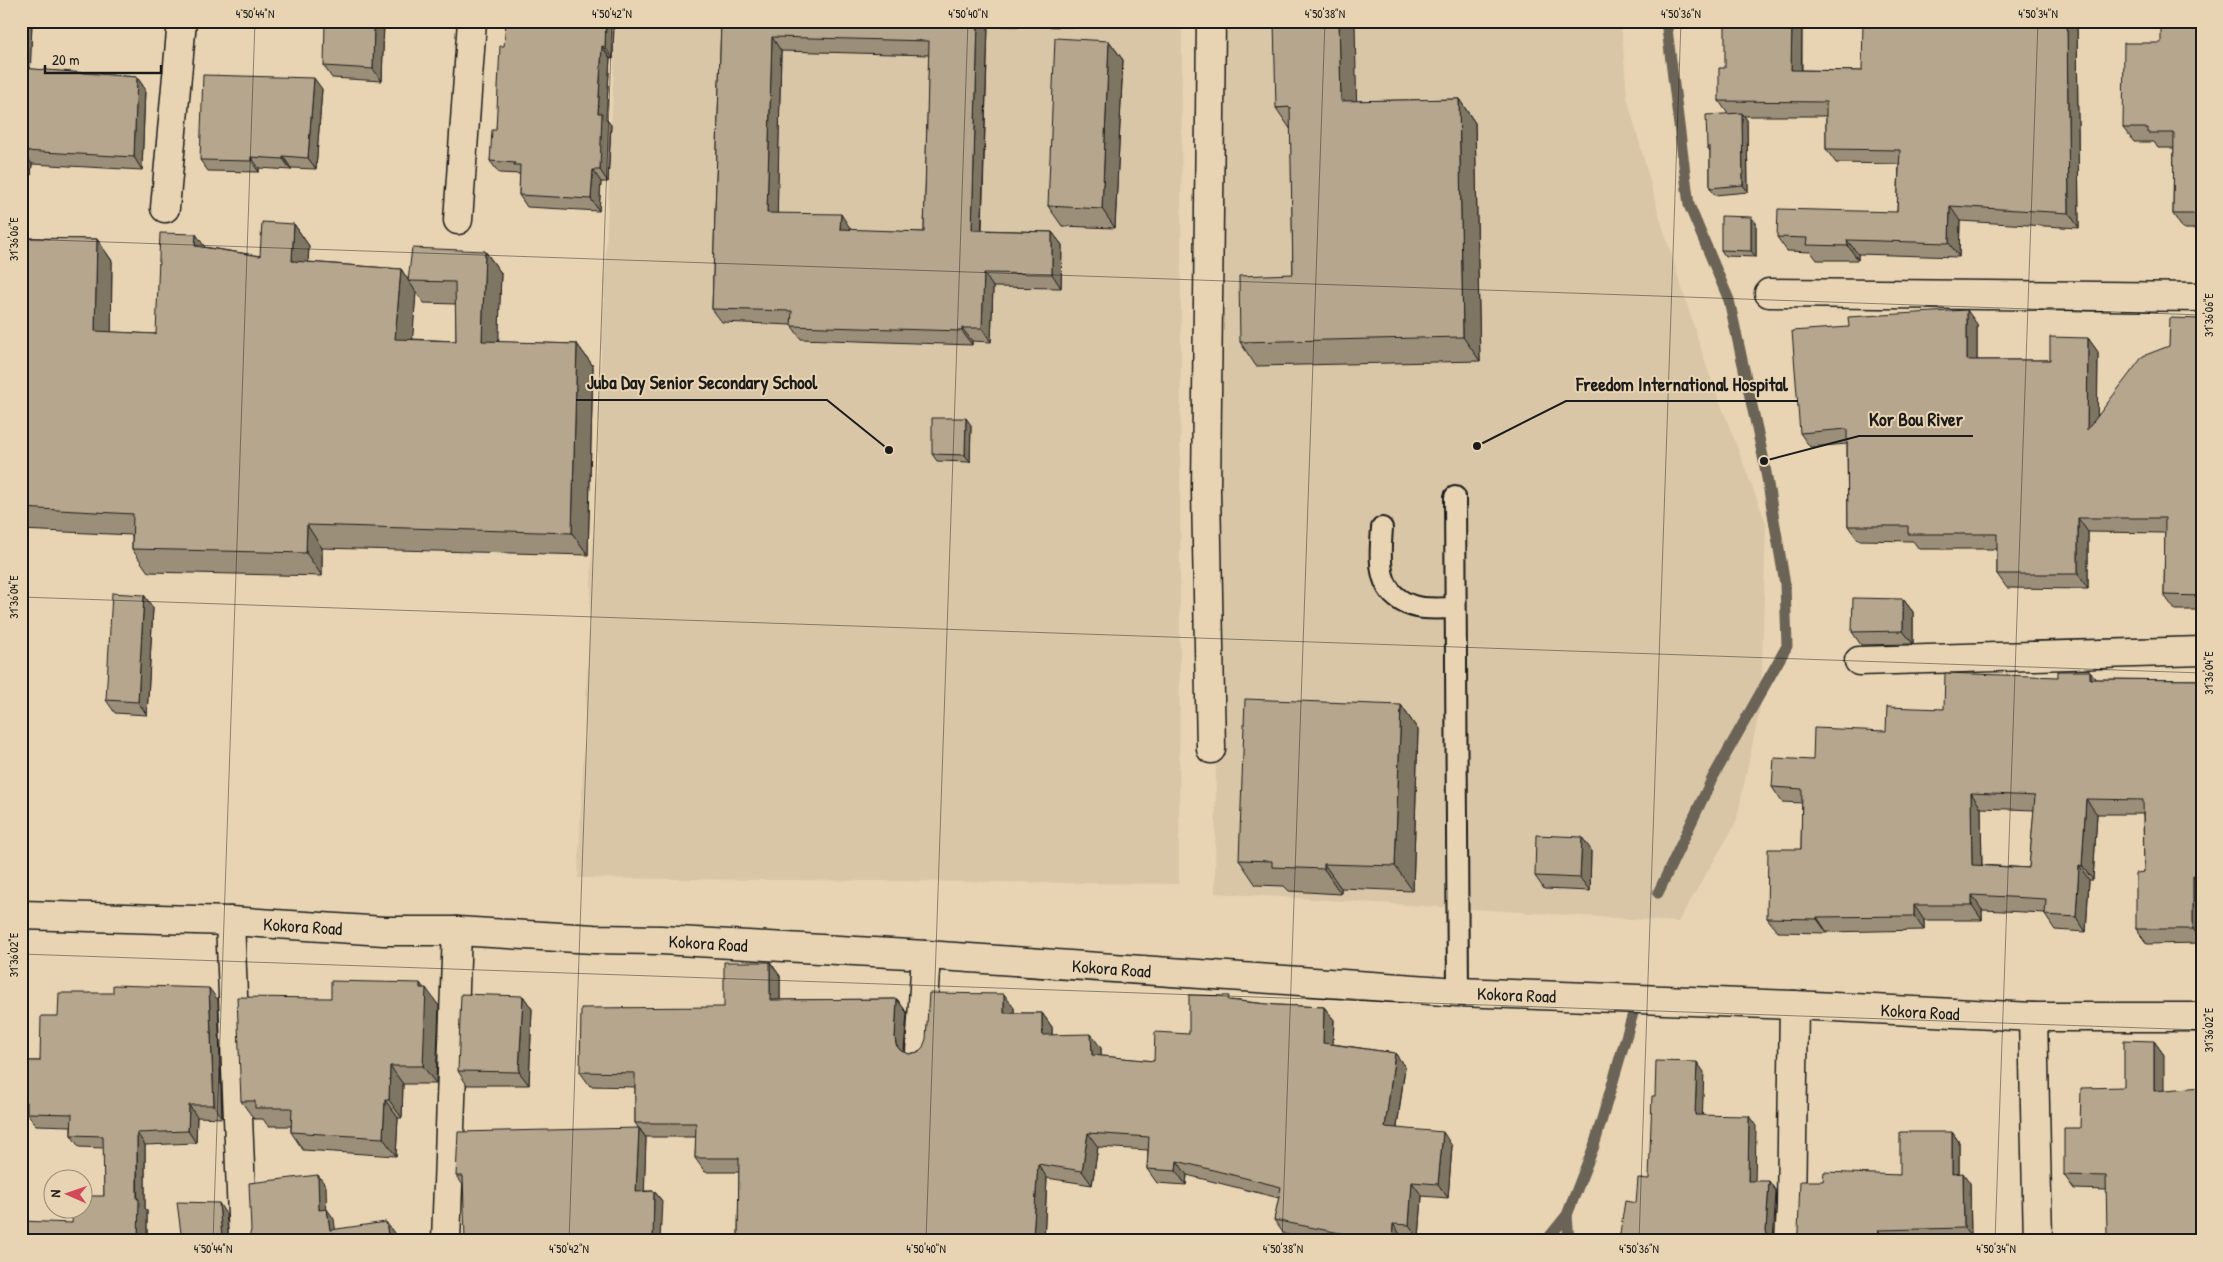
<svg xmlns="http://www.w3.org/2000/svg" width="2223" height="1262" font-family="'Patrick Hand',sans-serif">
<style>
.built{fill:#d9c6a7}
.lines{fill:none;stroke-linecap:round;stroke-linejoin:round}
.stream{stroke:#6b6356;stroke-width:11}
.service-casing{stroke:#1c1c1c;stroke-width:24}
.minor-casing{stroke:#1c1c1c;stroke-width:31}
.tertiary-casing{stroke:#1c1c1c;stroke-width:31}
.service{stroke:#e8d4b2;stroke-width:20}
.minor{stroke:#e8d4b2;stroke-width:28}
.tertiary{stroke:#e8d4b2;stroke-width:28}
.wall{fill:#9c8f79;stroke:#1c1c1c;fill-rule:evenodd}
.shaded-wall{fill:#7f7463;stroke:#1c1c1c}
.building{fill:#b5a68d;stroke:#1c1c1c;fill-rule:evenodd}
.ticks{fill:none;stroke:#1c1c1c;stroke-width:1;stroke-opacity:0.45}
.labels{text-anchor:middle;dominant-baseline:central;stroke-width:4;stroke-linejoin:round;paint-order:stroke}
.street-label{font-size:18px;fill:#1c1c1c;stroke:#e8d4b2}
.leader{fill:none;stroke:#1c1c1c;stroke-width:2}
.callout-dot{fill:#1c1c1c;stroke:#e8d4b2;stroke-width:2}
.callout-label{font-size:19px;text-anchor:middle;font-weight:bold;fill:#1c1c1c;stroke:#e8d4b2;stroke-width:4;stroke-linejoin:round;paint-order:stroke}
.neatline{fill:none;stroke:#1c1c1c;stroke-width:2}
.ticks-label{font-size:12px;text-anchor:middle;fill:#1c1c1c}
</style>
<rect width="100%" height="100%" fill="#e8d4b2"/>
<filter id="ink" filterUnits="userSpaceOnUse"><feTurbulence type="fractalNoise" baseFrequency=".02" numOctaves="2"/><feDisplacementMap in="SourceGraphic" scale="10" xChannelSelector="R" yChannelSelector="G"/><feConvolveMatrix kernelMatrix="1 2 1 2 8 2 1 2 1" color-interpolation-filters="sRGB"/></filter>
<g filter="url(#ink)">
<g class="built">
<polygon points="616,21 1182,21 1179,884 578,878"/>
<polygon points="1221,21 1621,21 1627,97 1660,218 1707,368 1766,523 1761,703 1736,823 1678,922 1215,893"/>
</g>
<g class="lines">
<g class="stream">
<polyline points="1658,893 1712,779 1787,646 1785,584 1764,461 1729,300 1689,205 1666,21"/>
<polyline points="1567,1215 1569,1241"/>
<polyline points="1546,1241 1567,1215 1594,1146 1634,1010"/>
</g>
<defs>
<g id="service">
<polyline points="1455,497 1458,992"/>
<path d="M1382,528C1380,558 1375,594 1413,606C1425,610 1442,608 1455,608"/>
</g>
<g id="minor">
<polyline points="1211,21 1206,491 1211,749"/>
<polyline points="165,208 182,21"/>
<polyline points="458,220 472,21"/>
<polyline points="1769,293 2202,297"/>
<polyline points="1859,661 2202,651"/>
<polyline points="230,921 243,1241"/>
<polyline points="2033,1017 2038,1241"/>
<polyline points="920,1052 926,955"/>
<polyline points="446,1241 457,931"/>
<polyline points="1789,1241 1791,1209 1794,1005"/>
</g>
<g id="tertiary">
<path id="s1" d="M21,915L230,921L384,931H457L594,939L661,940L926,955L1458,992L1794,1005L2033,1017H2202"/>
</g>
</defs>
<use href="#service" class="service-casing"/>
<use href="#minor" class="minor-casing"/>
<use href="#tertiary" class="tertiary-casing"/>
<use href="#service" class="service"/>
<use href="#minor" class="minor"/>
<use href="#tertiary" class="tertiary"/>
</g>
<g class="wall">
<polygon points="21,21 32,21 30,69 137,77 145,89 142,170 32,164 31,175 21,175"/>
<polygon points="384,21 382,81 332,78 324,66"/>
<polygon points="614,21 613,59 610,58 606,119 611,125 608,182 601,182 599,211 527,207 519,195 520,174 499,173 490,161 496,130 504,46"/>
<path d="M721,21H1085V27L988,26L982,230L1052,232L1062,245L1061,288L993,287L991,342L972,341V345L801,339L791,325L722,322L712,309ZM781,51L929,55L924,232L850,230V228L777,213Z"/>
<polygon points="2077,21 2079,228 1960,221 1959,257 1858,254 1858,260 1817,260 1811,252 1787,251 1777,237 1897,212 1899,164 1836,163 1826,149 1826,116 1744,116 1747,120 1748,192 1715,195 1710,188 1710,151 1707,147 1728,114 1719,101 1725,68 1802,27 1802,70 1862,71"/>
<polygon points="2202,21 2202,229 2183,229 2173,214 2174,148 2158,148 2154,142 2134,142 2123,128 2161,43"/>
<polygon points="1109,41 1123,60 1115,228 1062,226 1048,206"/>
<polygon points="322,89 316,169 291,168 291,170 259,168 259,172 208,171 200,160"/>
<polygon points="1459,99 1475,123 1480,361 1256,366 1240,342 1293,274 1291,130 1276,108 1357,101"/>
<polygon points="1751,217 1756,223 1756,257 1725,256 1721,250"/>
<path d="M294,224L309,246L308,262L401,269L408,280L485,251L501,273L498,342L577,344L593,366L588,555L322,548V576L148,572L132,549V535L21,530V238L97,239L112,261L111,332L156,334L205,247L260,256ZM416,292L424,303L456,304V341L412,339Z"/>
<polygon points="2202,319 2202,610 2175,610 2164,595 2165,533 2088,532 2088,589 2007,588 1997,574 1997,549 1919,549 1913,541 1858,540 1848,526 1847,444 1810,447 1800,433 1977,324 1977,360 2050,360 2088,338 2098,352 2097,416 2169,346"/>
<polygon points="971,425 970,462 937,461 932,454"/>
<polygon points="144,595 153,608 147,715 115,713 106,700"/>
<polygon points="1903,599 1913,612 1913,644 1861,645 1852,632"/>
<path d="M2090,671L2095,679L2202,680V943L2147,944L2136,929L2144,872L2143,814H2097L2093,880H2089L2086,932L2055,930L2045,915V913L1982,910V920H1924V930L1827,932V933L1778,932L1767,918L1801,849L1802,803L1782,802L1772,787L1813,760L1886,731L1944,709L2058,677ZM1981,808L2034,810L2029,868L1982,865Z"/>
<polygon points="1401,705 1418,730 1413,891 1341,888 1341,894 1289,891 1284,886 1256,885 1239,860"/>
<polygon points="1591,850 1590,891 1544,889 1535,876"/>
<polygon points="770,962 780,976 780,1000 897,999 907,1013 904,1051 905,1052 909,1054 918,1052 1014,1008 1014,1013 1042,1013 1052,1027 1052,1035 1101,1048 1101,1056 1154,1061 1231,1000 1276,1005 1324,1007 1334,1020 1333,1044 1395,1053 1405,1067 1397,1128 1452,1146 1448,1198 1422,1196 1419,1239 1403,1238 1402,1241 1316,1241 1284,1234 1274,1220 1279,1198 1187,1175 1186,1185 1157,1183 1147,1169 1148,1150 1098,1147 1092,1185 1047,1178 1044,1241 738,1241 739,1172 705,1172 695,1158 696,1137 645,1137 635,1123 635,1087 590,1086 580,1072 724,1007"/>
<polygon points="424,988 439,1006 436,1084 403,1084 402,1118 398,1118 396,1156 303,1150 291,1132 291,1126 268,1126 263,1119 254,1119 241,1101 331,998"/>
<polygon points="523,996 532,1009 529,1085 467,1085 458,1071"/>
<polygon points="218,1000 222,1118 197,1117 196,1143 145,1145 145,1208 147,1211 147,1241 21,1241 72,1223 104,1196 104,1148 79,1147 71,1135 71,1126 36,1125 21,1105 21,1061 40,1061 58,1016"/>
<polygon points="2154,1041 2164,1055 2107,1190 2074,1189 2064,1175 2080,1128 2124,1087"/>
<polygon points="639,1128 646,1138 644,1191 654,1191 662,1201 463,1185 456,1176"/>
<polygon points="1952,1132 1959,1142 1959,1174 1970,1183 1971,1238 1885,1240 1795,1240 1823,1181 1900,1175"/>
</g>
<g class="shaded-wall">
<polygon points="23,21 32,21 30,81 21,68"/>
<polygon points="374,21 384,21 382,81 373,69"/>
<polygon points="606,21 614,21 613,59 605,47"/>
<polygon points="978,21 985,21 988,26 981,244 972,230"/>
<polygon points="1080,21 1085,21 1085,27"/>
<polygon points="1339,21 1355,21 1357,125 1341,101"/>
<polygon points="1792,21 1798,21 1802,27 1801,84 1791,70"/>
<polygon points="2067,21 2077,21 2079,228 2069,213"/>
<polygon points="772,37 781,51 777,226 767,213"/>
<polygon points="1109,41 1123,60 1115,228 1102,209"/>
<polygon points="602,46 610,58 606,119 611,125 608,182 600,170 598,113"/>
<polygon points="137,77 145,89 142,170 134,157"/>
<polygon points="314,78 322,89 316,169 308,158"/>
<polygon points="1459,99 1475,123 1480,361 1463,337"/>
<polygon points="1742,113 1747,120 1748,192 1743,185"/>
<polygon points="23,151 32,164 31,175 23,163"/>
<polygon points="283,156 291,168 291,170 283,159"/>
<polygon points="251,157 259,168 259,172 251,161"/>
<polygon points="593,170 601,182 599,211 591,199"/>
<polygon points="1950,206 1960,221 1959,257 1949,243"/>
<polygon points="841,214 850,228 850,243 840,229"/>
<polygon points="1751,217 1756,223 1756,257 1751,251"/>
<polygon points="294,224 309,246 307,283 292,261"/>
<polygon points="1052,232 1062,245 1061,288 1052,274"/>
<polygon points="196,234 211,256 195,246"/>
<polygon points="97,239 112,261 111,353 95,331"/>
<polygon points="1847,240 1858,254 1858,260 1848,246"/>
<polygon points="485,251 501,273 498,363 482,341"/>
<polygon points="401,269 416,292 411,361 395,339"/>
<polygon points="984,273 993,287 991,342 982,328"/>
<polygon points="1967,310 1977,324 1977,374 1967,360"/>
<polygon points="962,328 972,341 972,345 962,331"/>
<polygon points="2088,338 2098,352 2097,445 2087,430"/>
<polygon points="577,344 593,366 588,555 572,533"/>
<polygon points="966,418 971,425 970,462 965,455"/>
<polygon points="2078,518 2088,532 2088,589 2078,574"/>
<polygon points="307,525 322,548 322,576 306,553"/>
<polygon points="144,595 153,608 147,715 138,702"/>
<polygon points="1903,599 1913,612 1913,644 1903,631"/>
<polygon points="2090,671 2100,686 2090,679"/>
<polygon points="1401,705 1418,730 1413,891 1395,866"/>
<polygon points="1971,793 1981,808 1982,880 1972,865"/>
<polygon points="2086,799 2097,814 2093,880 2082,866"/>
<polygon points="1582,837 1591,850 1590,891 1580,878"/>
<polygon points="1324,864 1341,888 1341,894 1324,869"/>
<polygon points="2079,865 2089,880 2086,932 2076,917"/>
<polygon points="2193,876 2202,889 2202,941 2193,929"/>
<polygon points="1972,895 1982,910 1982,920 1972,905"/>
<polygon points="1914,905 1924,920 1924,930 1914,916"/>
<polygon points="1817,917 1827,932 1827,933 1817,919"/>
<polygon points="770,962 780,976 780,1014 770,1000"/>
<polygon points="420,983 426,991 426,988 439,1006 436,1084 423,1066"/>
<polygon points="209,988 218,1000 222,1118 214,1105"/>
<polygon points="1004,994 1014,1008 1014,1027 1004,1013"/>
<polygon points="523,996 532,1009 529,1085 519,1072"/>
<polygon points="897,999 907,1013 904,1051 906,1058 896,1045 895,1037"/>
<polygon points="1324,1007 1334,1020 1332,1057 1323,1043"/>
<polygon points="1042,1013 1052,1027 1052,1049 1042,1035"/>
<polygon points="1091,1034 1101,1048 1101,1069 1092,1055"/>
<polygon points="2154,1041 2164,1055 2164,1105 2154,1091"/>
<polygon points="1395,1053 1405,1067 1395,1141 1385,1127"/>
<polygon points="1697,1062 1704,1072 1702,1125 1695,1115"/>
<polygon points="390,1066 403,1084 402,1118 389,1100"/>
<polygon points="385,1100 398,1118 396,1156 383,1138"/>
<polygon points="189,1105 197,1117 196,1143 188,1131"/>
<polygon points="1749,1116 1756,1126 1755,1191 1748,1181"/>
<polygon points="639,1128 646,1138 644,1202 636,1192"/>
<polygon points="1443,1132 1452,1146 1448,1198 1438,1184"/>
<polygon points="1952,1132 1959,1142 1959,1184 1952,1174"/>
<polygon points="137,1133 145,1145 145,1208 147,1211 147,1241 138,1241"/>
<polygon points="1088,1133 1098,1147 1092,1185 1082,1171"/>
<polygon points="1177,1161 1187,1175 1186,1185 1176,1171"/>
<polygon points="1038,1164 1047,1178 1044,1241 1036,1241 1033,1237"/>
<polygon points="1963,1173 1970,1183 1971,1238 1964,1228"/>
<polygon points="318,1175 326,1186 327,1220 319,1210"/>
<polygon points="1769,1181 1776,1191 1773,1241 1770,1241 1768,1238 1766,1231"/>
<polygon points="1412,1182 1422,1196 1419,1239 1409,1225"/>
<polygon points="654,1191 662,1201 660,1241 653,1241"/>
<polygon points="219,1203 226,1214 229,1241 224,1241 222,1238"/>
<polygon points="327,1209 334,1219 337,1241 330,1230"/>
<polygon points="386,1222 394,1233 395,1241 389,1241"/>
<polygon points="1393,1224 1403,1238 1402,1241 1392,1241"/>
<polygon points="1878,1230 1885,1240 1885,1241 1878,1241"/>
</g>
<g class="building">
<polygon points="21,21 23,21 21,68 137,77 134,157 23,151 23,163 21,163"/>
<polygon points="325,21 374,21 373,69 324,66"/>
<polygon points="506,21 606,21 605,47 602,46 598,113 602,113 600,170 593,170 591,199 519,195 520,165 514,165 515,163 490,161 492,130 496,130 500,46 504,46"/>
<path d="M721,21H978L972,230L1052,232V274L984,273L982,328H962V331L791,326L792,311L712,309ZM772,37L929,41L924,232L840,229L841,214L767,213Z"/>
<polygon points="1274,21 1339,21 1341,101 1459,99 1463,337 1240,342 1239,276 1293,274 1290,107 1276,108"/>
<polygon points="1725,21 1792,21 1791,70 1862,71 1863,21 2067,21 2069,213 1950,206 1949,243 1847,240 1848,246 1806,245 1807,238 1777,237 1778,209 1897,212 1900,150 1826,149 1826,102 1719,101 1719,68 1725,68"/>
<polygon points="2161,21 2202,21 2202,214 2173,214 2174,133 2148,133 2148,128 2123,128 2124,43 2161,43"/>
<polygon points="1055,38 1109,41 1102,209 1048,206"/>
<polygon points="203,75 314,78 308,158 283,156 283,159 251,157 251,161 200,160"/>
<polygon points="1742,113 1743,185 1710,188 1710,147 1707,147 1706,115"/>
<polygon points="1721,216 1751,217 1751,251 1721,250"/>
<polygon points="262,222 294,224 292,261 401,269 395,339 456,341 455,282 408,281 412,248 485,251 482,341 577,344 572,533 307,525 306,553 132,549 133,514 21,508 21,238 97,239 95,331 156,334 160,233 196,234 195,246 260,256"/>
<polygon points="1967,310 1967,360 2050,360 2050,337 2088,338 2087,430 2143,356 2169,346 2170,318 2202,319 2202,596 2164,595 2165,518 2078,518 2078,574 1997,574 1997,534 1908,534 1908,526 1848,526 1847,429 1800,433 1792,331 1849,327 1848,317"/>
<polygon points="932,418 966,418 965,455 932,454"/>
<polygon points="112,593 144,595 138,702 106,700"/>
<polygon points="1853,598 1903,599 1903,631 1852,632"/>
<path d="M2058,671H2090V679L2202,680V876H2193V929H2136V873L2144,872L2143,800L2086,799L2082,866L2079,865L2076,917L2045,915L2046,899L1972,895V905H1914V916L1817,917V919L1767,918L1768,849H1801L1802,789L1772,787L1774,758L1813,760L1814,728L1886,731L1887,707L1944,709L1945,673L2058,677ZM1971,793L2035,796L2029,868L1972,865Z"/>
<polygon points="1245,699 1401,705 1395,866 1324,864 1324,869 1272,867 1272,861 1239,860"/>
<polygon points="1536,835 1582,837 1580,878 1535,876"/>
<polygon points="724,962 770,962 770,1000 897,999 895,1037 896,1045 901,1051 909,1054 918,1052 923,1047 926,1039 929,993 1004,994 1004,1013 1042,1013 1042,1035 1091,1034 1092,1055 1154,1061 1155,1032 1189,1034 1189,995 1229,996 1228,1000 1276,1005 1324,1007 1323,1043 1395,1053 1385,1127 1443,1132 1438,1184 1412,1182 1409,1225 1393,1224 1392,1241 1355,1241 1355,1236 1274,1220 1281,1187 1177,1161 1176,1171 1147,1169 1149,1137 1088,1133 1082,1171 1038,1164 1033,1237 979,1238 979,1241 738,1241 739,1158 695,1158 696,1123 635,1123 635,1073 580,1072 581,1008 724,1007"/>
<polygon points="331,981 420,983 420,988 426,988 423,1066 390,1066 389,1100 385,1100 383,1138 291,1132 292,1108 255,1108 255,1101 241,1101 237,997 331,998"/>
<polygon points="113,985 209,988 214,1105 189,1105 188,1131 137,1133 137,1199 139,1199 138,1241 21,1241 21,1221 72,1223 73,1210 82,1210 82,1196 104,1196 103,1136 71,1135 72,1114 27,1113 27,1102 21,1102 21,1061 40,1061 41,1016 58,1016 59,993 113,993"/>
<polygon points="461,994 523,996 519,1072 458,1071"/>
<polygon points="2124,1040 2154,1041 2154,1091 2202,1087 2202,1241 2105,1241 2105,1235 2107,1235 2106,1176 2064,1175 2064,1128 2080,1128 2081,1088 2124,1087"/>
<polygon points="1656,1061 1697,1062 1695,1115 1749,1116 1748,1181 1769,1181 1766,1231 1768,1238 1772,1241 1617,1241 1617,1240 1619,1240 1625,1201 1636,1203 1638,1178 1649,1179 1652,1096 1655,1096"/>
<polygon points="639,1128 636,1192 654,1191 653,1241 465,1241 463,1176 456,1176 458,1132"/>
<polygon points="1900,1132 1952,1132 1952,1174 1963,1173 1964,1228 1878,1230 1878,1241 1793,1241 1795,1240 1798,1232 1800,1181 1823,1181 1824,1172 1900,1175"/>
<polygon points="318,1175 319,1210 327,1209 330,1230 386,1222 389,1241 246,1241 249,1238 251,1230 249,1183"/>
<polygon points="177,1202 219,1203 222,1238 225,1241 182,1241"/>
</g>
</g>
<path class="ticks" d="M21,239L2202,315M21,597L2202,673M21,954L2202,1030M213,1241L255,21M569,1241L612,21M926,1241L968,21M1282,1241L1325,21M1639,1241L1681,21M1995,1241L2038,21"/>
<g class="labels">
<g class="street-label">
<text stroke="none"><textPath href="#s1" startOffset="282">Kokora Road</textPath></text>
<text stroke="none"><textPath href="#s1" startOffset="688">Kokora Road</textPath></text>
<text stroke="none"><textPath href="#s1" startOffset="1092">Kokora Road</textPath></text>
<text stroke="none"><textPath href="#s1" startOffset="1498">Kokora Road</textPath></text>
<text stroke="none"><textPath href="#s1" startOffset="1902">Kokora Road</textPath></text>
</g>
</g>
<path class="leader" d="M889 450L827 400H576M1477 446L1566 401H1798M1764 461L1859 436H1973"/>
<g class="callout-dot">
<circle cx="889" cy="450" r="5"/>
<circle cx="1477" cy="446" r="5"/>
<circle cx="1764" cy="461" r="5"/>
</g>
<g class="callout-label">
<text x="702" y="389">Juba Day Senior Secondary School</text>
<text x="1682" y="391">Freedom International Hospital</text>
<text x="1916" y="426">Kor Bou River</text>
</g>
<rect width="2223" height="1262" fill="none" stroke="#e8d4b2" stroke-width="55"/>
<g transform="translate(68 1194) rotate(272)"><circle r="24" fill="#e8d4b2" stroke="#968a76"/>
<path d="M0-4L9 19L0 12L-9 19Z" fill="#d1495b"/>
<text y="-8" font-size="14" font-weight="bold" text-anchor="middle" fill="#1c1c1c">N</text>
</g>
<path d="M45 65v8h116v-8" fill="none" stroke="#1c1c1c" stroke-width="2.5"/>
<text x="52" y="65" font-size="15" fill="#1c1c1c" stroke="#e8d4b2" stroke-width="4" paint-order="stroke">20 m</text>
<rect x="28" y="28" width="2168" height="1206" class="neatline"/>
<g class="ticks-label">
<text x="255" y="18">4°50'44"N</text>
<text x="612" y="18">4°50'42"N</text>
<text x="968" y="18">4°50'40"N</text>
<text x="1325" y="18">4°50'38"N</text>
<text x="1681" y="18">4°50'36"N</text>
<text x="2038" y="18">4°50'34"N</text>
<text transform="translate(14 239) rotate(-90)" y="4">31°36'06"E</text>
<text transform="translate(2209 315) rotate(-90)" y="4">31°36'06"E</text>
<text transform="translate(14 597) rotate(-90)" y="4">31°36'04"E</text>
<text transform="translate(2209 673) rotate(-90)" y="4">31°36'04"E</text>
<text transform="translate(14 955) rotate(-90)" y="4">31°36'02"E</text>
<text transform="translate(2209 1030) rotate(-90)" y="4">31°36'02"E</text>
<text x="213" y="1253">4°50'44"N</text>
<text x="569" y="1253">4°50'42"N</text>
<text x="926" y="1253">4°50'40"N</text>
<text x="1283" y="1253">4°50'38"N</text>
<text x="1639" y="1253">4°50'36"N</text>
<text x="1996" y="1253">4°50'34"N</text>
</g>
</svg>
